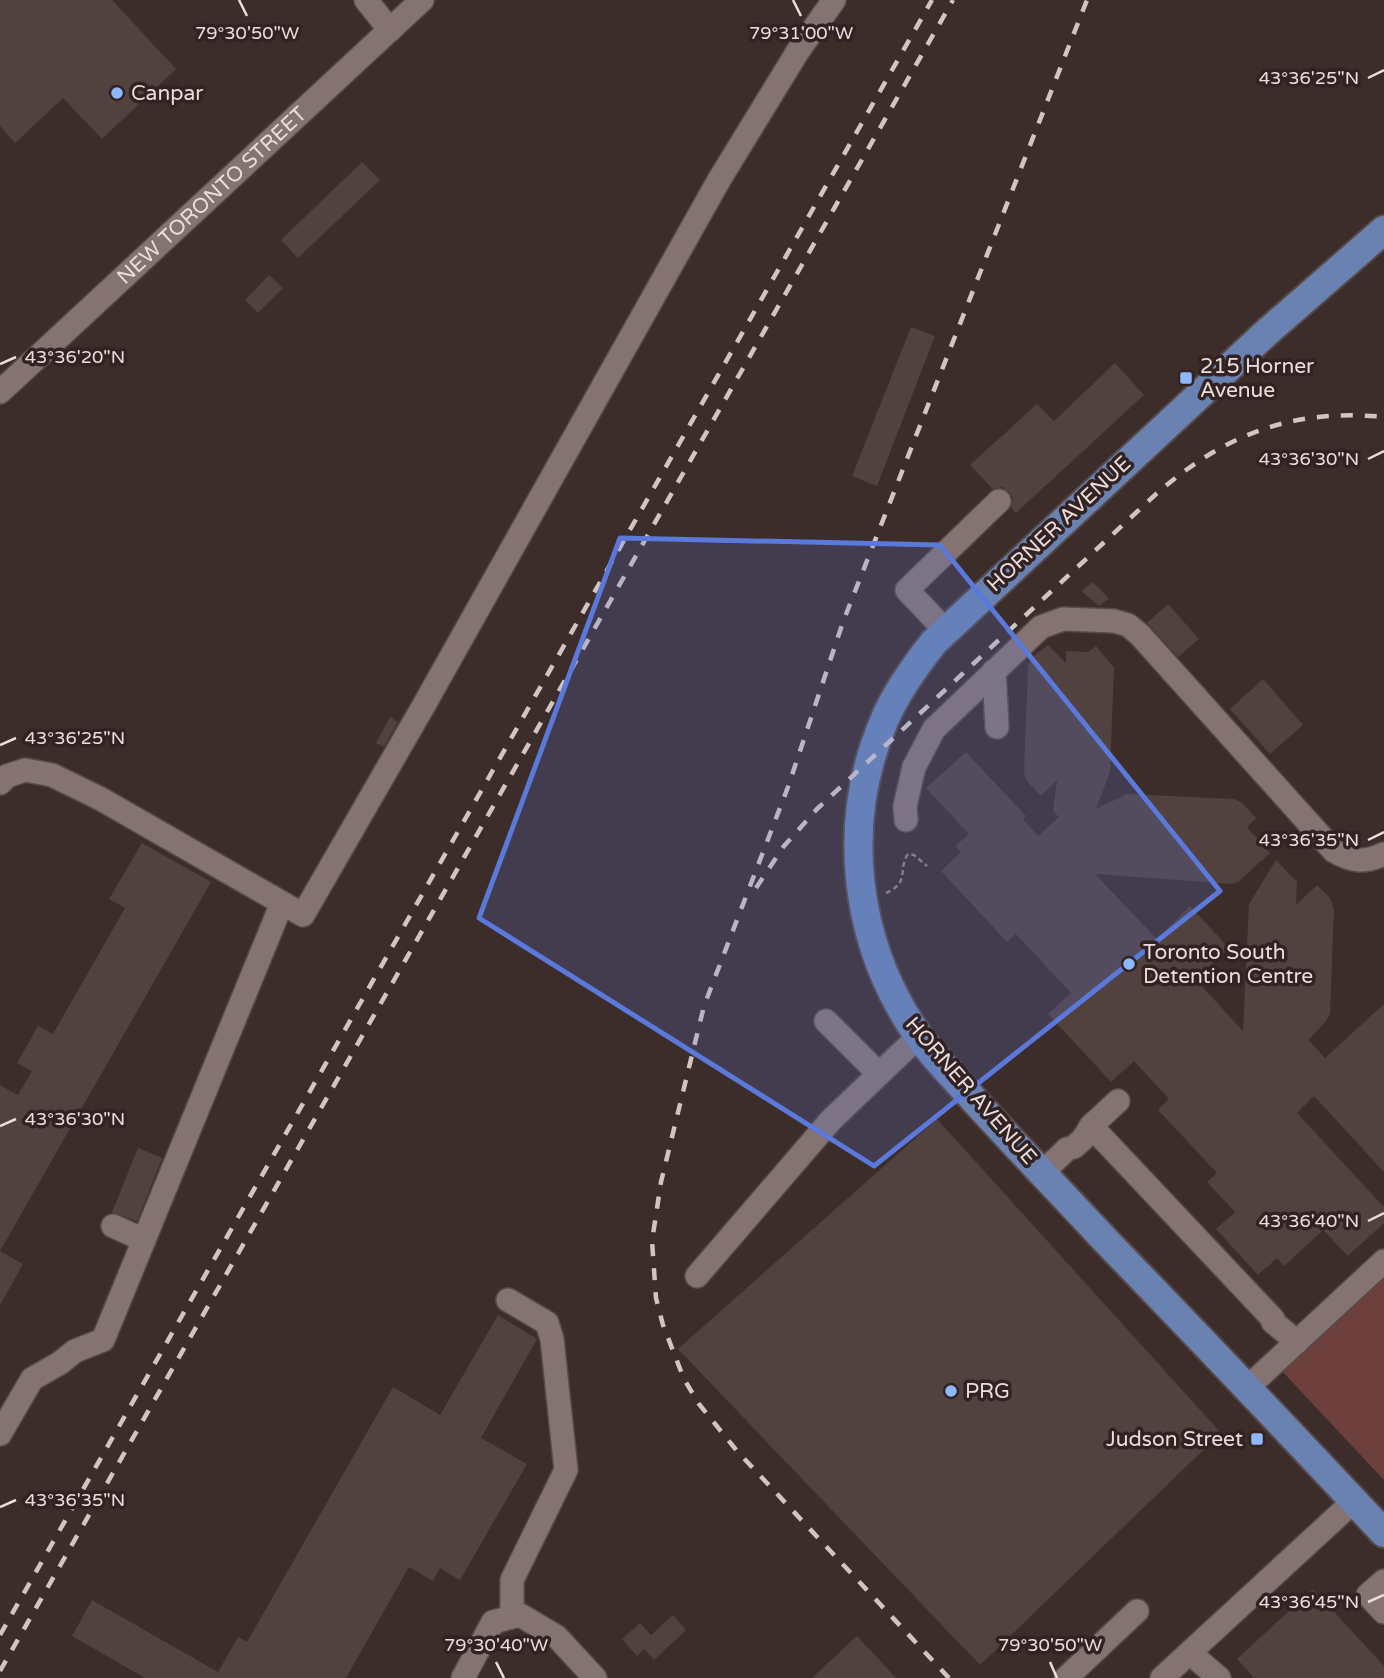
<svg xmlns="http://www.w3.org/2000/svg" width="1384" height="1678" font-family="'Varela Round',sans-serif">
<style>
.green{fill:#6d3f3d}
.building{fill:#51413f}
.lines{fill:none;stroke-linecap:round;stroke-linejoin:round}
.minor-casing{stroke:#564948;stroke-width:26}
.major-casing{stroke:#564948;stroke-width:32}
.path{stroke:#8c7f7d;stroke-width:2.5;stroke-dasharray:5 3.5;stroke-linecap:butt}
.minor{stroke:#857371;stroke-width:23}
.major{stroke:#6982b2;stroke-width:28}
.rail{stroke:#d1c5c4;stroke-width:4.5;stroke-dasharray:12 12;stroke-linecap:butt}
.marked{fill:#5a79da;fill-opacity:0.2;stroke:#5a79da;stroke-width:5;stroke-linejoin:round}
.ticks{fill:none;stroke:#e9dedd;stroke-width:2.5}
.poi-dot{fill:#8db9fc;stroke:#322322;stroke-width:2.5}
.labels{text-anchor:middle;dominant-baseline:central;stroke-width:7;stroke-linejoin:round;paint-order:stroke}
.poi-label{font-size:21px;fill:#e9dedd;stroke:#322322;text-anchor:start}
.street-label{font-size:21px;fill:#e9dedd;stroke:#322322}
.ticks-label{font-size:18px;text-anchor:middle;fill:#e9dedd;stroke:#322322;stroke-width:7;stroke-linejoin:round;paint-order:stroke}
</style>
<rect width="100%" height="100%" fill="#3c2d2b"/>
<polygon class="green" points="1384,1274 1384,1480 1280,1369"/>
<g class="building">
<polygon points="0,0 112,0 176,69 102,139 63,98 15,143 0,126"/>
<polygon points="362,162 380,180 298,258 281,240"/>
<polygon points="269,275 283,288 258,313 245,300"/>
<polygon points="911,327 935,336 877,486 852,476"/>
<polygon points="1115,363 1144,395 1016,513 1011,507 1013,498 1009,492 1002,487 993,489 970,465 1037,404 1054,421"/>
<polygon points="1093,582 1109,599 1099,606 1081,591"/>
<polygon points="1168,604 1199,639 1178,657 1147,623"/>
<polygon points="1048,645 1066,663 1066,651 1088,652 1096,646 1114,668 1110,772 1096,809 1127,794 1234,799 1241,802 1256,818 1247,827 1270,853 1238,882 1231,884 1095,874 1157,939 1190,906 1229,948 1196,980 1243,1031 1249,904 1276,860 1297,882 1296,905 1317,885 1330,898 1334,909 1330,1014 1326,1021 1308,1040 1325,1058 1384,1004 1384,1172 1314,1096 1297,1113 1384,1207 1384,1223 1348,1256 1323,1230 1284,1266 1277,1258 1258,1275 1216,1229 1235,1212 1207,1182 1217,1173 1158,1110 1169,1099 1134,1061 1111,1082 1048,1014 1071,993 1016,934 1007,942 941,871 961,852 955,846 969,834 926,788 966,752 1026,816 1023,819 1038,836 1059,817 1053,811 1057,780 1041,796 1026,780 1024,772 1028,665 1032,657"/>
<polygon points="1263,679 1303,725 1270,754 1230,709"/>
<polygon points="390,717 398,722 384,747 376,743"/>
<polygon points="142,843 211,882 0,1251 23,1264 0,1305 0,1085 18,1095 32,1071 17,1063 38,1026 53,1034 125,908 109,899"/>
<polygon points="937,1119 1221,1433 980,1665 678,1349"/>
<polygon points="138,1148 162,1158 137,1221 112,1212"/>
<polygon points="498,1315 537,1339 481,1438 527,1464 460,1580 440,1568 433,1581 409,1567 346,1678 145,1678 72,1636 92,1600 218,1672 238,1637 247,1642 393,1387 440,1415"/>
<polygon points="1313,1589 1384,1666 1384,1678 1254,1678 1237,1659"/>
<polygon points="673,1615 686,1630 654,1660 644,1649 637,1656 622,1639 640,1623 651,1635"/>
<polygon points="857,1636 896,1678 812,1678"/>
</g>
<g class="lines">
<defs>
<g id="minor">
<polyline points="366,0 390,30"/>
<path id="s1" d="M0,392L422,0"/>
<polyline points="945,630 907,590 999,501"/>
<polyline points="994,671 997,727"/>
<polyline points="0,783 7,776 25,770 52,775 101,799 303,915 424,705 719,180 798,51 834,0"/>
<path d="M906,820L905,806L914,767L934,729L1041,627L1063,619L1114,621L1128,625L1140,635L1334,851C1352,862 1365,863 1384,854"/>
<polyline points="826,1021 878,1073"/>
<polyline points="1091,1126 1273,1319 1273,1322 1297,1342"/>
<polyline points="1042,1173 1067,1149 1074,1147 1083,1139 1091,1126 1118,1101"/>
<polyline points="113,1226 144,1240"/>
<polyline points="697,1276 831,1120 919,1036"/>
<polyline points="508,1300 547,1323 552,1339 566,1470 512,1580 512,1616"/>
<polyline points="1247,1388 1384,1261"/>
<polyline points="0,1434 32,1379 60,1363 75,1351 103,1340 282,903"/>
<polyline points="1384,1581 1368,1595 1384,1612"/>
<polyline points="1190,1653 1219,1678"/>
<polyline points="463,1678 493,1622 520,1615 557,1637 595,1678"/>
<polyline points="1066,1678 1137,1611"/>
<polyline points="1162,1678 1354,1501"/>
</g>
<path id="major" d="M1384,230L1266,333L934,642C915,666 896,692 884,721C840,824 854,942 917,1034C934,1058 956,1079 975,1101C1019,1149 1064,1196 1108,1243C1201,1339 1293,1436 1384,1533"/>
</defs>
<use href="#minor" class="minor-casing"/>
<use href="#major" class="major-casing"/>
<path class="path" d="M886,893C911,882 897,870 908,854L914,855L927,866"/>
<use href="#minor" class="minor"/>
<use href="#major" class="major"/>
<g class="rail">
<path d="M756,888L784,846L817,809L1155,495C1223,435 1292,408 1384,417"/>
<polyline points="0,1635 932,0"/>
<polyline points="0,1671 953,0"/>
<polyline points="949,1678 737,1451 699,1404 684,1379 663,1325 656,1298 652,1241 661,1182 704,1006 788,787 843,622 1087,0"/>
</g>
</g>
<path class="marked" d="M620,538L940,545L1220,891L874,1166L479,918Z"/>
<path class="ticks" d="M239,0L247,16M793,0L801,16M1368,78L1384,70M0,364L16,357M1368,459L1384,451M0,745L16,738M1368,840L1384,832M0,1126L16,1119M1368,1221L1384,1213M0,1507L16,1500M1368,1602L1384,1595M496,1662L504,1678M1050,1662L1057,1678"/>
<g class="poi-dot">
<circle cx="117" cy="93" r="7"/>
<rect x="1179" y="371" width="14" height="14" rx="3.5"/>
<circle cx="1129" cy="964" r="7"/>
<circle cx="951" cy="1391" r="7"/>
<rect x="1250" y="1432" width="14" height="14" rx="3.5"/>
</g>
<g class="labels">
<g class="poi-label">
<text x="131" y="93">Canpar</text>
<text x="1200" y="366">215 Horner<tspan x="1200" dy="24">Avenue</tspan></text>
<text x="1143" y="952">Toronto South<tspan x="1143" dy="24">Detention Centre</tspan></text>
<text x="965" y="1391">PRG</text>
<text x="1243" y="1439" text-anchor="end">Judson Street</text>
</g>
<g class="street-label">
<text stroke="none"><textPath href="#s1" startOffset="289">NEW TORONTO STREET</textPath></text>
<text transform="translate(1059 524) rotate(-43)">HORNER AVENUE</text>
<text transform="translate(971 1091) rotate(49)">HORNER AVENUE</text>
</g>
</g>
<g class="ticks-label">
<text x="247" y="39">79°30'50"W</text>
<text x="801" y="39">79°31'00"W</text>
<text x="1309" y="84">43°36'25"N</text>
<text x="75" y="363">43°36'20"N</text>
<text x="1309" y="465">43°36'30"N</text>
<text x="75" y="744">43°36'25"N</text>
<text x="1309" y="846">43°36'35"N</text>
<text x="75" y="1125">43°36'30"N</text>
<text x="1309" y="1227">43°36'40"N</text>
<text x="75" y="1506">43°36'35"N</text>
<text x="1309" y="1608">43°36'45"N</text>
<text x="496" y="1651">79°30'40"W</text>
<text x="1050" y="1651">79°30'50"W</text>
</g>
</svg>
